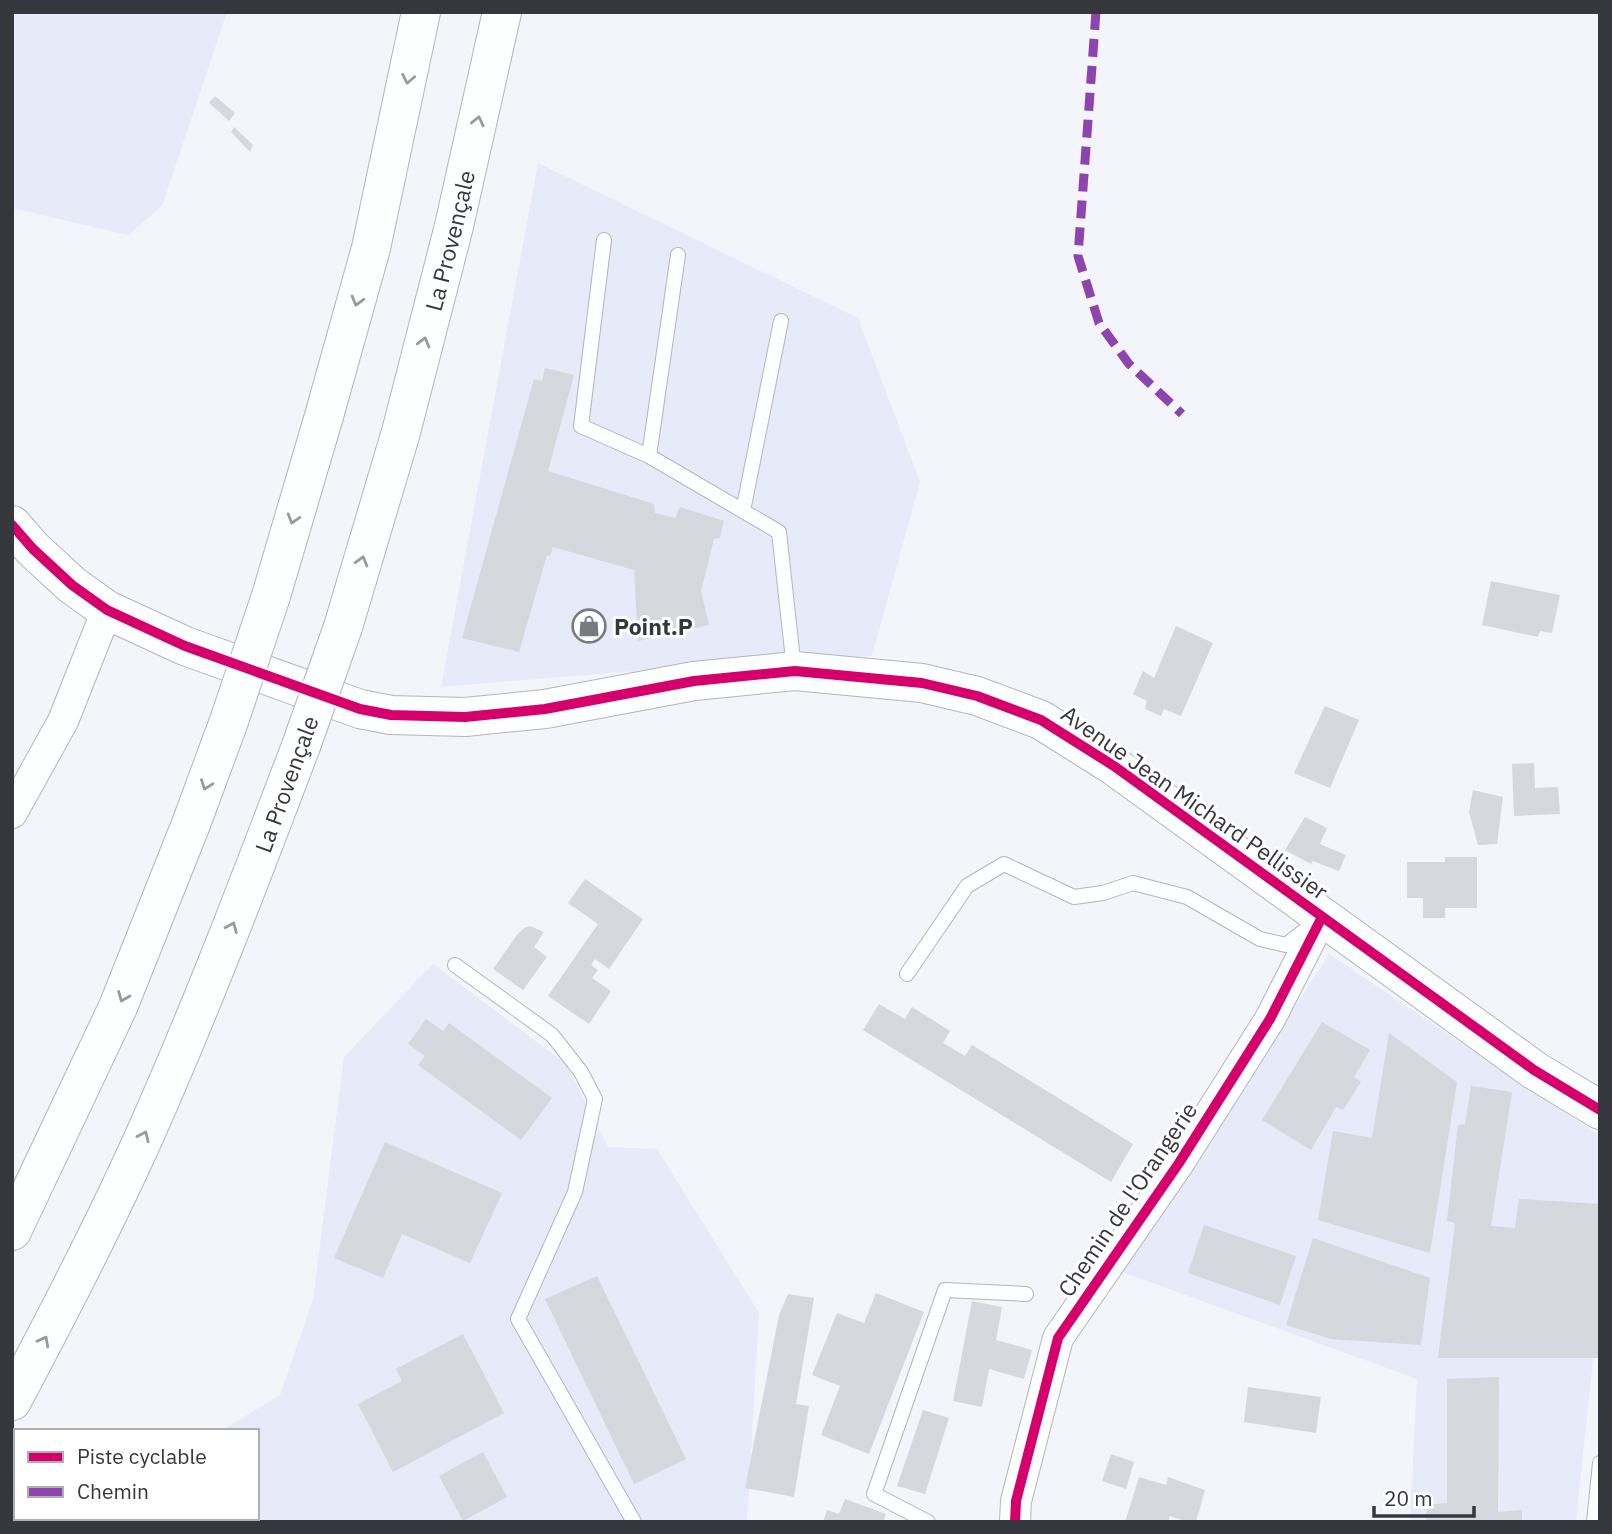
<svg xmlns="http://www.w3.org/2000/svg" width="1612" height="1534" font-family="'IBM Plex Sans',sans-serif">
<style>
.built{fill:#e7eaf8}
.building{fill:#d5d8dc}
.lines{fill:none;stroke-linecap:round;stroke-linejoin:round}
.lane-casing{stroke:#b4b5b9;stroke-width:16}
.street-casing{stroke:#b4b5b9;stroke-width:32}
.secondary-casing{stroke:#b4b5b9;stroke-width:40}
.highway-casing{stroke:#b4b5b9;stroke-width:40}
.lane{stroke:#fdfefe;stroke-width:14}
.street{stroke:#fdfefe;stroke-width:30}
.secondary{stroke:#fdfefe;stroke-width:38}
.highway{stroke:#fdfefe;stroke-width:38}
.highway-bridge-casing{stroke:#b4b5b9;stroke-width:40;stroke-linecap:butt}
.highway-bridge{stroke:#fdfefe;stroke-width:38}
.quiet{stroke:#8e44ad;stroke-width:9;stroke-dasharray:18 9;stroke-linecap:butt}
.cycleway-casing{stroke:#fff;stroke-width:15}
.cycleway{stroke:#d6006c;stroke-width:10}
.oneway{stroke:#9a9a9d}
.labels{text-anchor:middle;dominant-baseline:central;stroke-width:6;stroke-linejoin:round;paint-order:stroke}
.street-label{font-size:23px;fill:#36373c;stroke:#fff}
.poi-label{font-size:23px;font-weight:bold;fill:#36373c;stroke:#fff;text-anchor:start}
</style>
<rect width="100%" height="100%" fill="#f4f5fb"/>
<g class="built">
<polygon points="12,12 227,12 162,206 128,235 12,208"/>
<polygon points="538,163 858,318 920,482 872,656 648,670 441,687"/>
<polygon points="1329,954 1600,1136 1600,1293 1576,1522 1410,1522 1417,1379 1122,1272"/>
<polygon points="433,964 566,1064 608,1147 657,1149 759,1313 747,1522 248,1522 244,1518 257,1518 257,1431 221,1431 280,1395 313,1300 344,1057"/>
</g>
<g class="building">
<polygon points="215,96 235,113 229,121 209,103"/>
<polygon points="234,127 253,145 250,152 231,132"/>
<polygon points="545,368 574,375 548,471 654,504 655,513 675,518 680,507 724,521 720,538 714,539 701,591 709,625 638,641 634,570 553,547 550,556 547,555 519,652 462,638 534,379 542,381"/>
<polygon points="1491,581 1560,595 1552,633 1540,631 1538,637 1482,625"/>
<polygon points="1176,626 1213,643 1181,716 1164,709 1161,716 1145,709 1147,701 1133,694 1143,671 1154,678"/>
<polygon points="1325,706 1359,720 1330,788 1294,773"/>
<polygon points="1534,763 1535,788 1558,787 1560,814 1514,816 1512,764"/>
<polygon points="1473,790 1503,797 1497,844 1478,845 1469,812"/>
<polygon points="1305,817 1327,828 1320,844 1346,855 1339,871 1313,861 1311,864 1285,850"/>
<polygon points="1445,857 1477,857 1477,908 1445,908 1445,918 1423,918 1423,898 1407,898 1407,862 1445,862"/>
<polygon points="585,879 643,919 609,969 595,959 591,965 598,970 592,978 611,991 589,1024 548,996 598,924 568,903"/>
<polygon points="530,926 544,932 534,947 547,957 523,990 493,969 517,935 524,928"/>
<polygon points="879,1004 905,1019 912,1007 950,1031 943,1043 965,1056 972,1045 1133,1144 1111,1182 863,1030"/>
<polygon points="426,1019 443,1031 449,1023 552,1098 521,1140 418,1065 425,1056 408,1044"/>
<polygon points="1322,1022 1370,1050 1354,1077 1361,1082 1343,1110 1336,1107 1311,1150 1262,1120"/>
<polygon points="1389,1033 1457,1082 1430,1253 1318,1220 1333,1131 1372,1138"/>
<polygon points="1471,1086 1512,1092 1491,1226 1515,1228 1519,1199 1600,1204 1600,1358 1438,1358 1455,1223 1447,1221 1458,1125 1465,1124"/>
<polygon points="385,1142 502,1193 470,1263 402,1234 383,1278 334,1258"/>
<polygon points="1204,1225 1296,1256 1280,1305 1188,1273"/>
<polygon points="1313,1238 1430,1278 1421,1345 1331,1339 1286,1325"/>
<polygon points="597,1276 686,1459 634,1484 545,1299"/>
<polygon points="876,1293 924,1312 869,1454 821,1435 840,1386 812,1375 837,1313 864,1323"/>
<polygon points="788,1294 814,1298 796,1404 809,1406 794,1497 745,1488 779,1315"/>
<polygon points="972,1301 1002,1307 996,1340 1032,1350 1024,1379 989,1369 982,1407 953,1401"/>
<polygon points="463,1334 504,1413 393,1472 358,1404 402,1381 396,1369"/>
<polygon points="1499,1377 1498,1512 1522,1510 1522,1522 1426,1522 1427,1505 1447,1503 1447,1379"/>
<polygon points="1248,1387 1321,1397 1316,1433 1244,1422"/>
<polygon points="923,1410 949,1418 925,1494 897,1486"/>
<polygon points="483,1452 507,1497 463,1521 439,1476"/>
<polygon points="1111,1454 1134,1462 1126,1489 1102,1481"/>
<polygon points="1139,1477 1166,1485 1168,1477 1205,1490 1196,1522 1188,1522 1170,1516 1168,1522 1125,1522"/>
<polygon points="845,1499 886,1514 883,1522 823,1522 827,1510 839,1514"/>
</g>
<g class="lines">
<defs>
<g id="lane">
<polyline points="604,240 581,426 649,456"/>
<polyline points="678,255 649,456 779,532 794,669"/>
<polyline points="743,511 781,321"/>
<polyline points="455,965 552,1035 581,1072 595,1099 575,1192 518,1319 634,1522"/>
<polyline points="907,974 967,886 1004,864 1074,897 1103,893 1133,883 1187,897 1260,939 1286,945 1310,926"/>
<polyline points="928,1522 874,1494 945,1290 1026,1294"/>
<polyline points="1594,1522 1600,1463"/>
</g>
<g id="street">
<polyline points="12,813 63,721 107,610"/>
<polyline points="1015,1522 1016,1501 1058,1338 1179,1163 1270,1019 1322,917"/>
</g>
<polyline id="secondary" points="12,525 33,549 72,585 107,610 185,646 360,709 391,715 465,717 545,709 694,681 795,671 922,683 977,696 1041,720 1114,766 1534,1070 1600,1110"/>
<g id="highway">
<polyline points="271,596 324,416 371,248 421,12"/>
<path id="s1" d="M343,627L401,432L454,226L502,12"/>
<polyline points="12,1231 118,1007 191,824 229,721"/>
<path d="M12,1401C59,1312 106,1222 147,1130C203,1004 252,875 301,746"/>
</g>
</defs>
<use href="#lane" class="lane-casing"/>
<use href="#street" class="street-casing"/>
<use href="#secondary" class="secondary-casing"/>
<use href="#highway" class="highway-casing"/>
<use href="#lane" class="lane"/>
<use href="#street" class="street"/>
<use href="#secondary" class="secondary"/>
<use href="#highway" class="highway"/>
<defs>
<g id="highway-bridge">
<polyline points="229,721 271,596"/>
<polyline points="301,746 343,627"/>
</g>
</defs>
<use href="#highway-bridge" class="highway-bridge-casing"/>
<use href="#highway-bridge" class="highway-bridge"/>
<polyline class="quiet" points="1096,12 1078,256 1099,323 1129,364 1182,414"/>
<defs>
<g id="cycleway">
<polyline points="12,525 33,549 72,585 107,610 185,646 360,709 391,715 465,717 545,709 694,681 795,671 922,683 977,696 1041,720 1114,766 1534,1070 1600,1110"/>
<polyline points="1015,1522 1016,1501 1058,1338 1179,1163 1270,1019 1322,917"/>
</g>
</defs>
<use href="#cycleway" class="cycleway-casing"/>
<use href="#cycleway" class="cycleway"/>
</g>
<defs><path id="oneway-chevron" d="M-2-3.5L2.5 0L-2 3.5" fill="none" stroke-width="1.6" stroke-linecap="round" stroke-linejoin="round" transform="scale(1.75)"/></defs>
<g class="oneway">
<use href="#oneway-chevron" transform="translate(408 79) rotate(101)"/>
<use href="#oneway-chevron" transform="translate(478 121) rotate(-77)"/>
<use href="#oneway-chevron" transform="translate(357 301) rotate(106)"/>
<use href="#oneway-chevron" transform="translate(424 342) rotate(-75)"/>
<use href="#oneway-chevron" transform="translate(293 519) rotate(107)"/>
<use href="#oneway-chevron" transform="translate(362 561) rotate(-74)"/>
<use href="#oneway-chevron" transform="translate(206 785) rotate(110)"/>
<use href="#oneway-chevron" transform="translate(232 927) rotate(-67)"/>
<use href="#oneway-chevron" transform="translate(123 997) rotate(112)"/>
<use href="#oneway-chevron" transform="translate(144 1136) rotate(-65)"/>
<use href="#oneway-chevron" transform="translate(44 1341) rotate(-62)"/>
</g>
<defs>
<symbol id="shop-ring" viewBox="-11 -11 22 22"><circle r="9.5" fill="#fff" stroke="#787a7f" stroke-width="1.5"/><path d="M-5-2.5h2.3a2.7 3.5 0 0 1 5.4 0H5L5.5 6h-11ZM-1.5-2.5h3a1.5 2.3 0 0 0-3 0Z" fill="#787a7f"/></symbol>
</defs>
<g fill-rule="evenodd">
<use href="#shop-ring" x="570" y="607" width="38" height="38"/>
</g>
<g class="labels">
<g class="street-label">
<text stroke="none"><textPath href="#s1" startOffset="401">La Provençale</textPath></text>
<text transform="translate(286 784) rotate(-70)">La Provençale</text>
<text transform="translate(1195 802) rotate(35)">Avenue Jean Michard Pellissier</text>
<text transform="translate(1127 1199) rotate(-56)">Chemin de l'Orangerie</text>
</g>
<g class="poi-label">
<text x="614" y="626">Point.P</text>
</g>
</g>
<rect width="1612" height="1534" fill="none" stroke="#36373c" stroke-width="28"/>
<rect x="14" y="1429" width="245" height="91" fill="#ffffff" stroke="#afafb1" stroke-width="2"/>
<rect x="28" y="1452" width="35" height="10" fill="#d6006c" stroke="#afafb1" stroke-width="2"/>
<text x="77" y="1464" font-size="21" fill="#36373c">Piste cyclable</text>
<rect x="28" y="1487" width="35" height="10" fill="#8e44ad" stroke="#afafb1" stroke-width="2"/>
<text x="77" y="1499" font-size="21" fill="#36373c">Chemin</text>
<path d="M1374 1506v10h100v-10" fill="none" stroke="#36373c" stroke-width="3.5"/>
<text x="1384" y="1506" font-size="21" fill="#36373c" stroke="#ffffff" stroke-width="5" paint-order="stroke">20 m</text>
</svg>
